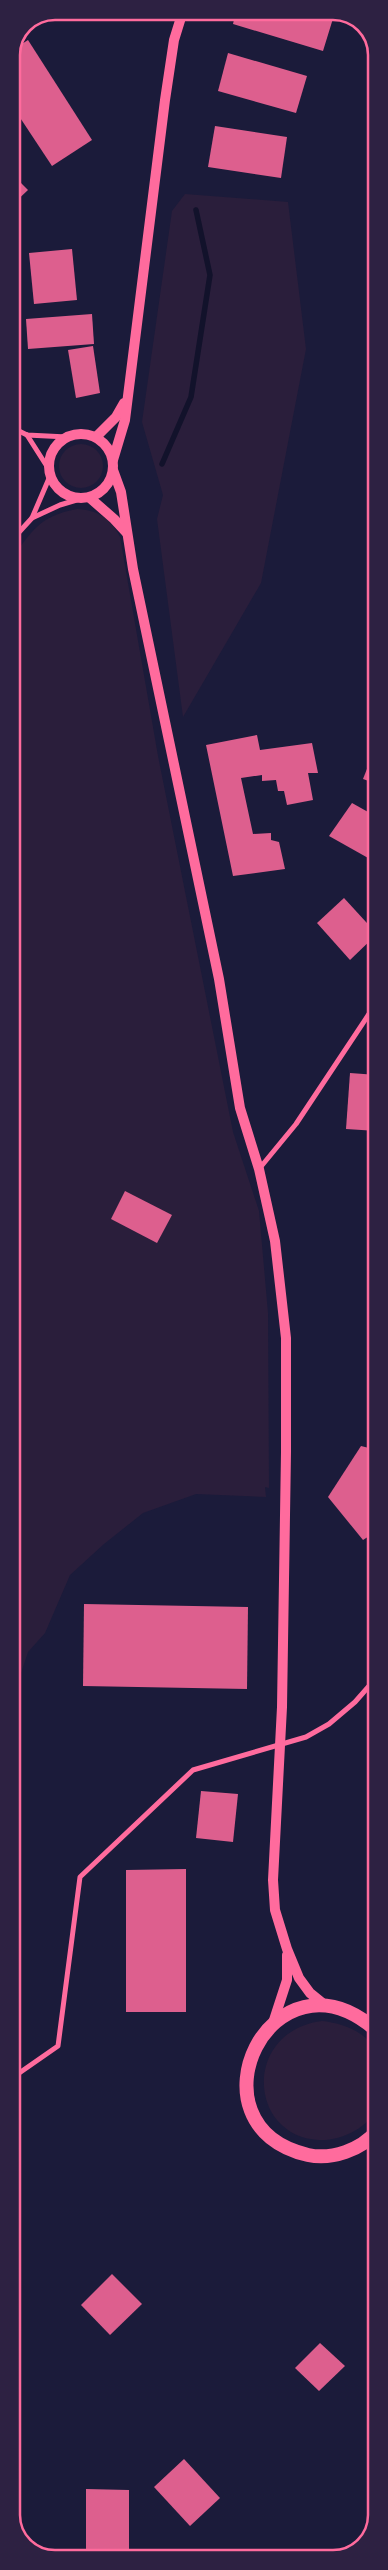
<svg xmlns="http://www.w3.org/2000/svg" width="388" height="2570" font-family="'DejaVu Sans',sans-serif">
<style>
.green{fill:#2a1e3b}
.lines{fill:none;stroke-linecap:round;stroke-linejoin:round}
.stream{stroke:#12122b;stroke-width:5.5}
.building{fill:#dd5f8e}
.minor{stroke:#ff6b9d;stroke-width:5}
.secondary{stroke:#ff6b9d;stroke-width:10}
.trunk{stroke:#ff6b9d;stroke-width:14}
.rim{fill:none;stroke:#ff6b9d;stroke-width:2.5}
</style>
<rect width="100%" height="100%" fill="#1b1b3a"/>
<g class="green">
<polygon points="185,194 288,202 306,349 261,583 183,717 157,519 163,495 142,422 172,211"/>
<circle cx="81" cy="466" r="22"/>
<path d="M77,509C97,510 111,518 120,537L158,756L233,1132L259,1211L268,1313L269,1488L265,1487L266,1497L196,1494L143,1513L104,1544L70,1575L45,1633L28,1652L11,1703V560C31,532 39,516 77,509Z"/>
<path d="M322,2021C342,2023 371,2033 377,2055C379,2063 377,2074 377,2082C377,2089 378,2098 377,2105C371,2128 340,2141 319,2140C247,2136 243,2031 322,2021Z"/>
</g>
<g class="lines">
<polyline class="stream" points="162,464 191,397 210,275 196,210"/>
</g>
<g class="building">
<polygon points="236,11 275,12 335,12 323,51 233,24"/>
<polygon points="28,40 92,140 52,166 11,104 11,55 14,49"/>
<polygon points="228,53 307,76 296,113 218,91"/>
<polygon points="215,126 287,137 281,178 208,167"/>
<polygon points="11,173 28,190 11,206"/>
<polygon points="72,249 77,300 34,304 29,253"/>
<polygon points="92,314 94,344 28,349 26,319"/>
<polygon points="93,346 100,393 76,398 68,350"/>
<polygon points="257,735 260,750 312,743 318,773 308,773 313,800 287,805 284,791 278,791 276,780 262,781 262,775 241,778 253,834 271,833 271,840 279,842 285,869 233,876 206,745"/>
<polygon points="376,746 377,746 377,784 363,779"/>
<polygon points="352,803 377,817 377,863 329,836"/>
<polygon points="344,898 377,934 350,960 317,923"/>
<polygon points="350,1073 377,1075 377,1131 346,1129"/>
<polygon points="125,1191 172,1215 157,1243 111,1219"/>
<polygon points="361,1446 377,1450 377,1531 363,1540 328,1497"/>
<polygon points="84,1604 248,1607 247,1689 83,1686"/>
<polygon points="201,1791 238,1794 233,1842 196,1838"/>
<polygon points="186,1869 186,2012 126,2012 126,1870"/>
<polygon points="112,2274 142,2304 110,2335 81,2305"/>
<polygon points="320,2343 345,2366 319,2391 295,2368"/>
<polygon points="184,2459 220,2498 190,2526 154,2487"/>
<polygon points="86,2489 129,2490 129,2558 86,2558"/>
</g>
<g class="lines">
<g class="minor">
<polyline points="11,372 11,402"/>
<polyline points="11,427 27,435 67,437"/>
<polyline points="27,435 48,468"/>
<polyline points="32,518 60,505 80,499"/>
<polyline points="11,541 32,518 50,476"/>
<polyline points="259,1169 296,1124 369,1014 377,1009"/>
<polyline points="12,2078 58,2046 80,1877 193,1770 306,1737 329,1724 355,1702 377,1677"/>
</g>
<g class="secondary">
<circle cx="81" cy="466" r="32"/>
<polyline points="96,437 116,417 124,403"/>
<polyline points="113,460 125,420 165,100 174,40 183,11"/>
<polyline points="113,470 121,492 133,569 219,979 240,1108 259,1169 275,1241 286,1338 286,1452 282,1707 273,1880 275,1910 287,1949 299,1978 310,1993 326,2006"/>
<polyline points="90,498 114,519 127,533"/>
<polyline points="273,2023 287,1980 287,1955"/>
</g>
<path class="trunk" d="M377,2031C272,1938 182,2126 308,2155C332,2160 361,2150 377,2131"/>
</g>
<path d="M0 0H388V2570H0ZM55 20H333A35 35 0 0 1 368 55V2515A35 35 0 0 1 333 2550H55A35 35 0 0 1 20 2515V55A35 35 0 0 1 55 20Z" fill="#2d2142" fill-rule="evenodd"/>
<path class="rim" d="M55 20H333A35 35 0 0 1 368 55V2515A35 35 0 0 1 333 2550H55A35 35 0 0 1 20 2515V55A35 35 0 0 1 55 20Z"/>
</svg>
